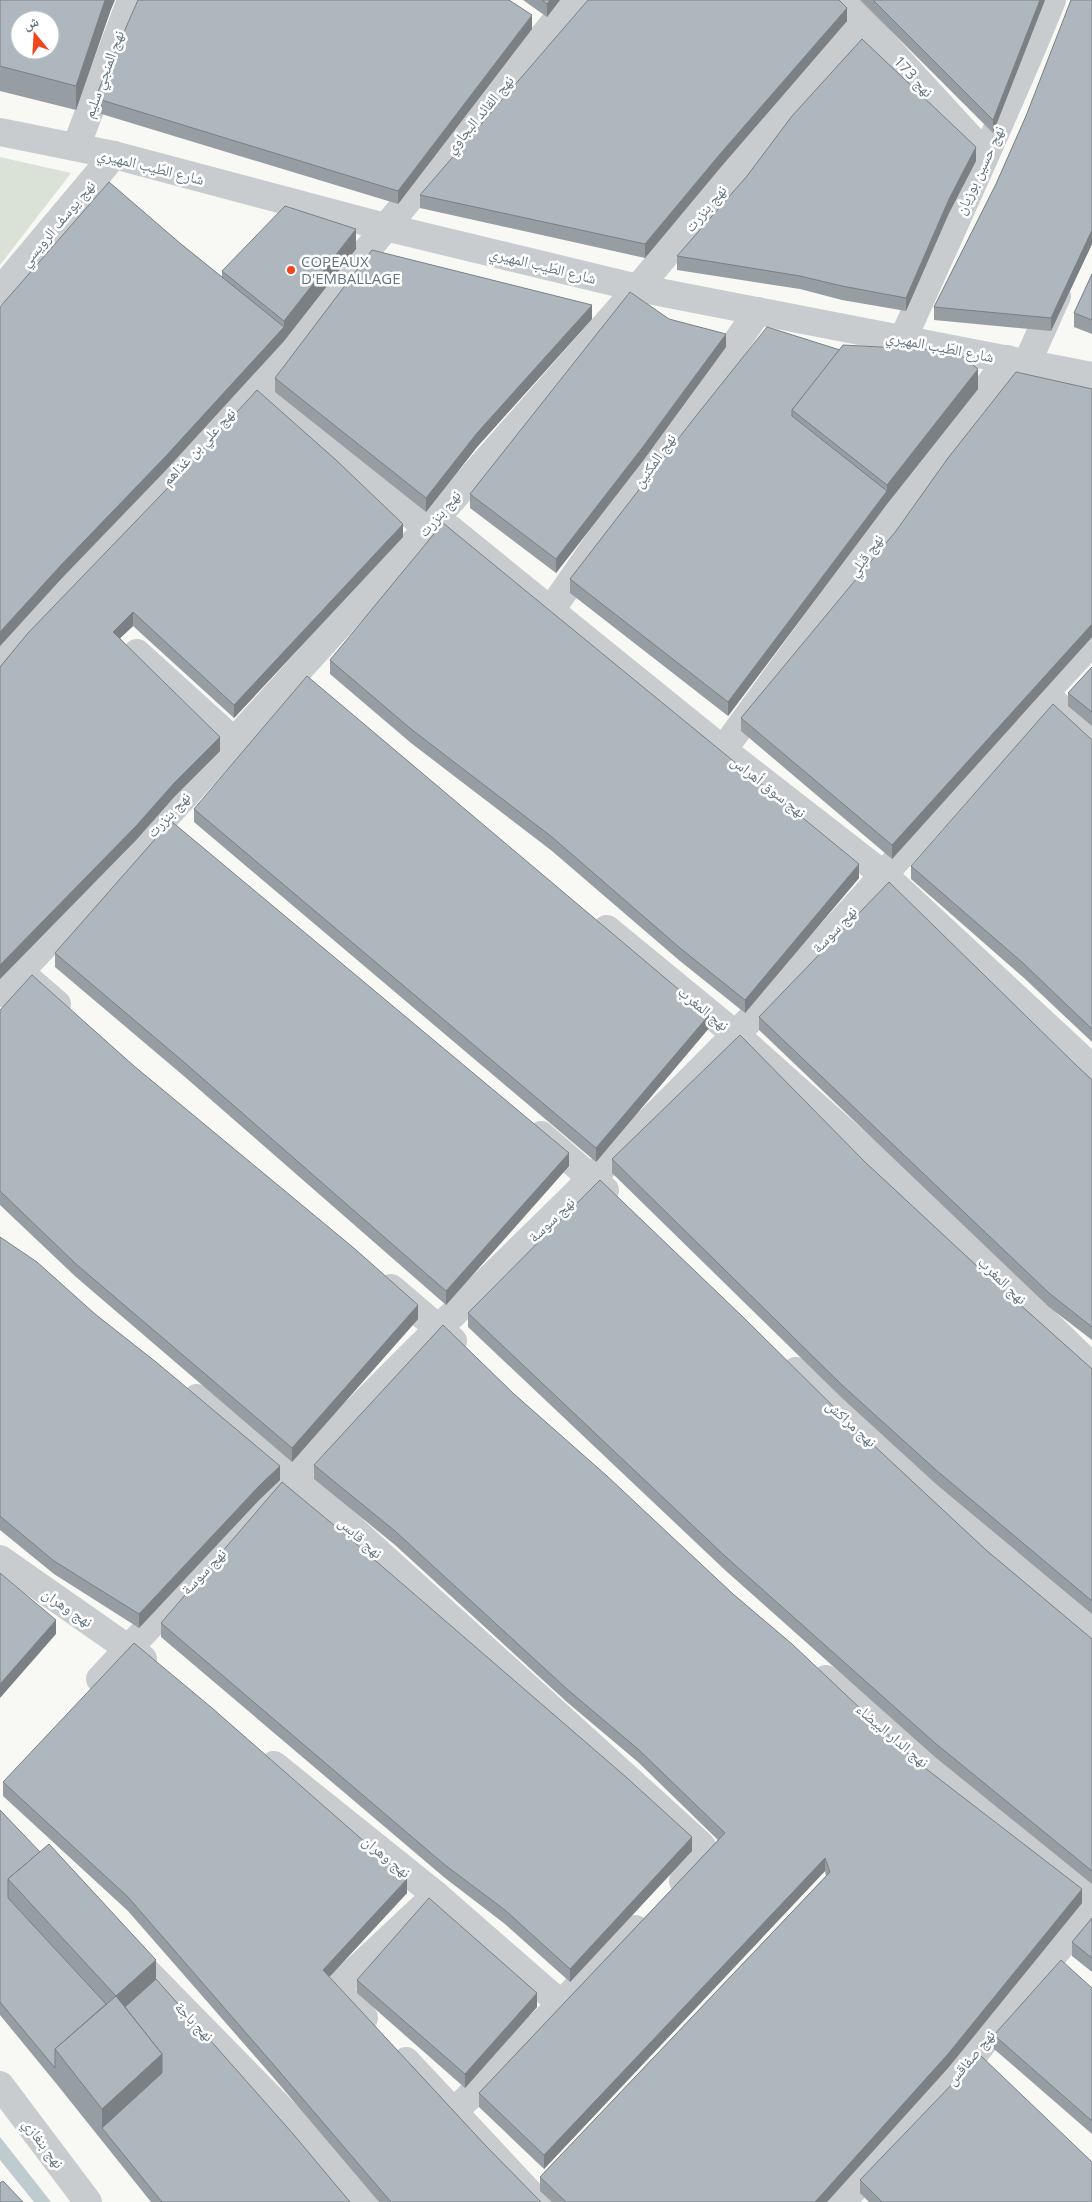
<svg xmlns="http://www.w3.org/2000/svg" width="1092" height="2202" font-family="'Open Sans','Noto Naskh Arabic',sans-serif">
<style>
.green{fill:#dae1d6}
.water{fill:#becbcf}
.lines{fill:none;stroke-linecap:round;stroke-linejoin:round}
.minor{stroke:#c8cccf;stroke-width:28}
.wall{fill:#969da3}
.shaded-wall{fill:#7a8084}
.building{fill:#aeb7bd;stroke:#7a8084;fill-rule:evenodd}
.poi-dot{fill:#f0451d;stroke:#fff;stroke-width:2}
.labels{text-anchor:middle;dominant-baseline:central;stroke-width:5;stroke-linejoin:round;paint-order:stroke}
.street-label{font-size:15px;fill:#617583;stroke:#fff}
.poi-label{font-size:15px;fill:#617583;stroke:#fff;text-anchor:start}
</style>
<rect width="100%" height="100%" fill="#f8f8f5"/>
<polygon class="green" points="0,157 71,173 0,265"/>
<polygon class="water" points="0,2137 51,2202 34,2202 0,2160"/>
<g class="lines">
<g class="minor">
<polyline points="841,0 861,19 985,154"/>
<polyline points="0,132 114,155 385,227 638,288 1092,376"/>
<polyline points="76,147 131,0"/>
<polyline points="0,291 114,155"/>
<path d="M903,339C953,226 1006,114 1052,0"/>
<polyline points="1027,363 1057,296"/>
<polyline points="256,385 427,528"/>
<polyline points="450,529 723,750 884,875 1092,1068"/>
<polyline points="551,610 758,311"/>
<polyline points="137,653 234,741"/>
<polyline points="0,655 256,385 573,0"/>
<polyline points="1044,693 1092,737"/>
<polyline points="723,750 1008,359"/>
<polyline points="607,929 736,1035 922,1201 1092,1367"/>
<polyline points="20,972 57,1004"/>
<polyline points="0,993 162,821 427,528 638,288 861,19"/>
<polyline points="541,1135 605,1190"/>
<polyline points="391,1288 453,1341"/>
<polyline points="796,1371 860,1431 1092,1630"/>
<polyline points="197,1398 294,1476 701,1845 706,1854 704,1859 683,1881"/>
<polyline points="0,1559 143,1659"/>
<path d="M100,1679C211,1560 324,1441 441,1326C539,1230 637,1135 733,1037C858,910 971,772 1092,642"/>
<polyline points="826,1679 1092,1900"/>
<polyline points="274,1765 436,1895 343,1982 341,1990 345,1998 364,2018"/>
<polyline points="436,1895 561,2004"/>
<polyline points="147,1972 288,2116 364,2202"/>
<polyline points="406,2061 538,2202"/>
<polyline points="0,2085 88,2202"/>
<polyline points="455,2111 635,1929"/>
<polyline points="842,2202 971,2058 1092,1907"/>
</g>
</g>
<g class="wall">
<polygon points="0,0 110,12 76,110 0,91"/>
<polygon points="523,0 560,0 547,17"/>
<polygon points="860,0 1045,0 993,133"/>
<polygon points="1092,0 1092,244 1051,331 934,320 934,307 996,184 1026,116"/>
<polygon points="847,21 720,168 645,258 420,208 420,195"/>
<polygon points="532,29 398,204 95,112 95,98"/>
<polygon points="976,161 949,213 906,311 842,300 800,289 677,270 677,256"/>
<polygon points="181,244 222,277 222,271 356,249 284,341 165,471 61,579 0,646 0,307"/>
<polygon points="1092,274 1092,334 1074,327 1074,313"/>
<polygon points="592,319 477,447 426,512 275,392 275,378"/>
<polygon points="669,319 726,347 642,462 556,573 470,508 470,494"/>
<polygon points="840,350 978,389 887,504 728,716 570,593 570,579"/>
<polygon points="1092,389 1092,637 892,859 741,731 741,718"/>
<polygon points="403,537 234,718 133,626 120,638 220,751 175,796 137,839 0,979 0,667 28,633"/>
<polygon points="330,660 859,878 745,1013 680,961 552,851 411,743 330,674"/>
<polygon points="1092,667 1092,726 1068,706 1068,693"/>
<polygon points="1092,740 1092,1042 1023,977 911,879 911,866"/>
<polygon points="194,809 709,1028 596,1162 194,822"/>
<polygon points="55,953 569,1166 446,1305 185,1077 55,967"/>
<polygon points="0,1010 418,1319 292,1462 76,1277 0,1205"/>
<polygon points="759,1017 1077,1066 1092,1080 1092,1340 1049,1307 759,1030"/>
<polygon points="612,1159 865,1162 979,1268 1092,1369 1092,1614 936,1484 842,1398 612,1173"/>
<polygon points="0,1237 280,1480 259,1500 139,1628 54,1574 0,1530"/>
<polygon points="468,1313 854,1427 986,1550 1092,1639 1092,1884 935,1757 726,1571 468,1327"/>
<polygon points="514,1394 916,1761 1082,1903 948,2068 827,2202 552,2202 540,2191 540,2177 826,1876 825,1871 544,2169 479,2107 479,2093 718,1840 638,1762 568,1703 395,1545 314,1479 314,1465"/>
<polygon points="161,1623 692,1851 570,1982 505,1924 445,1878 161,1637"/>
<polygon points="3,1782 407,1893 329,1977 486,2146 541,2202 379,2202 273,2077 128,1911 3,1796"/>
<polygon points="0,1810 156,1979 350,2202 151,2202 55,2082 0,2015"/>
<polygon points="1092,1918 1092,1972 1072,1956 1072,1942"/>
<polygon points="357,1980 537,2007 465,2088 357,1993"/>
<polygon points="1092,1988 1092,2134 994,2049 994,2035"/>
<polygon points="860,2180 1092,2202 869,2202 860,2193"/>
</g>
<g class="shaded-wall">
<polygon points="105,0 115,0 110,12 76,110 76,86"/>
<polygon points="550,0 560,0 547,17 547,4"/>
<polygon points="1040,0 1045,0 993,133 993,120"/>
<polygon points="847,8 847,21 720,168 645,258 645,244 720,154"/>
<polygon points="532,15 532,29 398,204 398,191"/>
<polygon points="976,147 976,161 949,213 906,311 906,298 949,199"/>
<polygon points="356,229 356,249 284,341 165,471 61,579 0,646 0,632 61,565 284,327 284,321"/>
<polygon points="1092,230 1092,244 1051,331 1051,318"/>
<polygon points="592,305 592,319 477,447 426,512 426,498 477,433"/>
<polygon points="726,334 726,347 642,462 556,573 556,559"/>
<polygon points="978,369 978,389 887,504 728,716 728,702 887,491 887,485"/>
<polygon points="403,524 403,537 234,718 234,705"/>
<polygon points="133,612 133,626 113,645 113,632"/>
<polygon points="1092,624 1092,637 892,859 892,845"/>
<polygon points="220,737 220,751 175,796 137,839 0,979 0,965 175,782"/>
<polygon points="859,864 859,878 745,1013 745,1000"/>
<polygon points="709,1015 709,1028 596,1162 596,1148"/>
<polygon points="569,1153 569,1166 446,1305 446,1291"/>
<polygon points="418,1305 418,1319 292,1462 292,1448"/>
<polygon points="280,1466 280,1480 259,1500 139,1628 139,1614 259,1486"/>
<polygon points="56,1620 56,1634 0,1698 0,1684"/>
<polygon points="692,1837 692,1851 570,1982 570,1969"/>
<polygon points="825,1858 825,1871 544,2169 544,2155"/>
<polygon points="407,1879 407,1893 323,1984 323,1970"/>
<polygon points="1082,1889 1082,1903 948,2068 827,2202 815,2202"/>
<polygon points="156,1960 156,1993 122,2023 116,1996"/>
<polygon points="537,1993 537,2007 465,2088 465,2074"/>
<polygon points="162,2054 162,2087 102,2128 102,2109"/>
</g>
<g class="building">
<path d="M0,0H105L76,86L0,66ZM20,20H50V50H20Z"/>
<polygon points="138,0 509,0 532,15 398,191 95,98"/>
<polygon points="542,0 550,0 547,4"/>
<polygon points="588,0 839,0 847,8 720,154 645,244 420,195"/>
<polygon points="873,0 1040,0 993,120"/>
<polygon points="1071,0 1092,0 1092,230 1051,318 934,307 996,184 1026,116"/>
<polygon points="862,39 976,147 949,199 906,298 842,286 800,276 677,256 747,176 792,116"/>
<polygon points="109,182 181,244 284,327 165,457 61,565 0,632 0,307"/>
<polygon points="285,206 356,229 284,321 222,271"/>
<polygon points="372,250 592,305 477,433 426,498 275,378"/>
<polygon points="1092,274 1092,320 1074,313"/>
<polygon points="630,292 669,319 726,334 642,448 556,559 470,494"/>
<polygon points="767,327 840,350 792,410 792,416 887,491 728,702 570,579 692,421"/>
<polygon points="843,345 955,351 978,369 887,485 792,410"/>
<polygon points="1016,372 1092,389 1092,624 892,845 741,718 896,531 948,458"/>
<polygon points="257,390 336,460 403,524 234,705 133,612 113,632 220,737 175,782 137,825 0,965 0,667 28,633 162,494"/>
<polygon points="443,523 859,864 745,1000 680,948 552,837 411,729 330,660"/>
<polygon points="1092,667 1092,712 1068,693"/>
<polygon points="307,676 709,1015 596,1148 194,809"/>
<polygon points="1053,704 1092,740 1092,1029 1023,963 911,866"/>
<polygon points="171,821 569,1153 446,1291 185,1063 55,953"/>
<polygon points="889,882 1077,1066 1092,1080 1092,1327 1049,1293 759,1017"/>
<polygon points="32,975 134,1066 355,1249 418,1305 292,1448 76,1264 0,1191 0,1010"/>
<polygon points="740,1035 865,1162 979,1268 1092,1369 1092,1601 936,1470 842,1385 612,1159"/>
<polygon points="600,1180 744,1318 854,1427 986,1550 1092,1639 1092,1871 935,1743 726,1557 468,1313"/>
<polygon points="0,1237 37,1262 95,1314 156,1362 280,1466 259,1486 139,1614 54,1561 0,1516"/>
<polygon points="443,1325 514,1394 607,1476 733,1594 792,1644 916,1761 1082,1889 948,2054 815,2202 566,2202 540,2177 830,1872 825,1858 544,2155 479,2093 725,1833 638,1749 568,1690 395,1531 314,1465"/>
<polygon points="282,1482 347,1536 626,1777 692,1837 570,1969 505,1910 445,1865 161,1623"/>
<polygon points="0,1573 56,1620 0,1684"/>
<polygon points="134,1643 212,1708 407,1879 323,1970 486,2146 541,2202 391,2202 273,2064 128,1897 3,1782"/>
<polygon points="0,1810 40,1852 8,1879 8,1898 106,2004 55,2049 55,2068 0,2002"/>
<polygon points="49,1844 156,1960 116,1996 8,1879"/>
<polygon points="429,1898 537,1993 465,2074 357,1980"/>
<polygon points="1092,1918 1092,1958 1072,1942"/>
<polygon points="1061,1960 1092,1988 1092,2121 994,2035"/>
<polygon points="156,1979 294,2135 350,2202 162,2202 102,2128 162,2073 162,2054 125,2007"/>
<polygon points="116,1996 162,2054 102,2109 55,2049"/>
<polygon points="980,2055 1092,2162 1092,2202 882,2202 860,2180"/>
<polygon points="3,2181 23,2202 0,2202 0,2183"/>
</g>
<circle class="poi-dot" cx="291" cy="270" r="5"/>
<g class="labels">
<g class="street-label">
<text transform="translate(103 74) rotate(-70)">نهج المنجي سليم</text>
<text transform="translate(914 76) rotate(47)">نهج 173</text>
<text transform="translate(479 114) rotate(-50)">نهج القائد البجاوي</text>
<text transform="translate(151 166) rotate(14)">شارع الطّيب المهيري</text>
<text transform="translate(979 170) rotate(-65)">نهج حسين بوزيان</text>
<text transform="translate(705 208) rotate(-50)">نهج بنزرت</text>
<text transform="translate(57 223) rotate(-50)">نهج يوسف الرويسي</text>
<text transform="translate(543 265) rotate(14)">شارع الطّيب المهيري</text>
<text transform="translate(940 346) rotate(11)">شارع الطّيب المهيري</text>
<text transform="translate(198 446) rotate(-47)">نهج علي بن غذاهم</text>
<text transform="translate(654 460) rotate(-55)">نهج المكنين</text>
<text transform="translate(439 513) rotate(-49)">نهج بنزرت</text>
<text transform="translate(865 555) rotate(-54)">نهج قبلي</text>
<text transform="translate(769 786) rotate(38)">نهج سوق أهراس</text>
<text transform="translate(168 814) rotate(-47)">نهج بنزرت</text>
<text transform="translate(834 929) rotate(-47)">نهج سوسة</text>
<text transform="translate(704 1008) rotate(39)">نهج المغرب</text>
<text transform="translate(551 1219) rotate(-44)">نهج سوسة</text>
<text transform="translate(1003 1280) rotate(44)">نهج المغرب</text>
<text transform="translate(852 1423) rotate(42)">نهج مراكش</text>
<text transform="translate(361 1537) rotate(42)">نهج قابس</text>
<text transform="translate(203 1571) rotate(-46)">نهج سوسة</text>
<text transform="translate(68 1607) rotate(34)">نهج وهران</text>
<text transform="translate(893 1735) rotate(40)">نهج الدار البيضاء</text>
<text transform="translate(387 1856) rotate(39)">نهج وهران</text>
<text transform="translate(195 2021) rotate(46)">نهج باجة</text>
<text transform="translate(970 2057) rotate(-50)">نهج صفاقس</text>
<text transform="translate(44 2143) rotate(53)">نهج بنغازي</text>
</g>
<g class="poi-label">
<text x="301" y="261">COPEAUX<tspan x="301" dy="17">D'EMBALLAGE</tspan></text>
</g>
</g>
<g transform="translate(35 35) rotate(342)"><circle r="24" fill="#ffffff" stroke="#c0c8cd"/>
<path d="M0-4L9 19L0 12L-9 19Z" fill="#f0451d"/>
<text y="-8" font-size="14" font-weight="bold" text-anchor="middle" fill="#617583">ش</text>
</g>
</svg>
